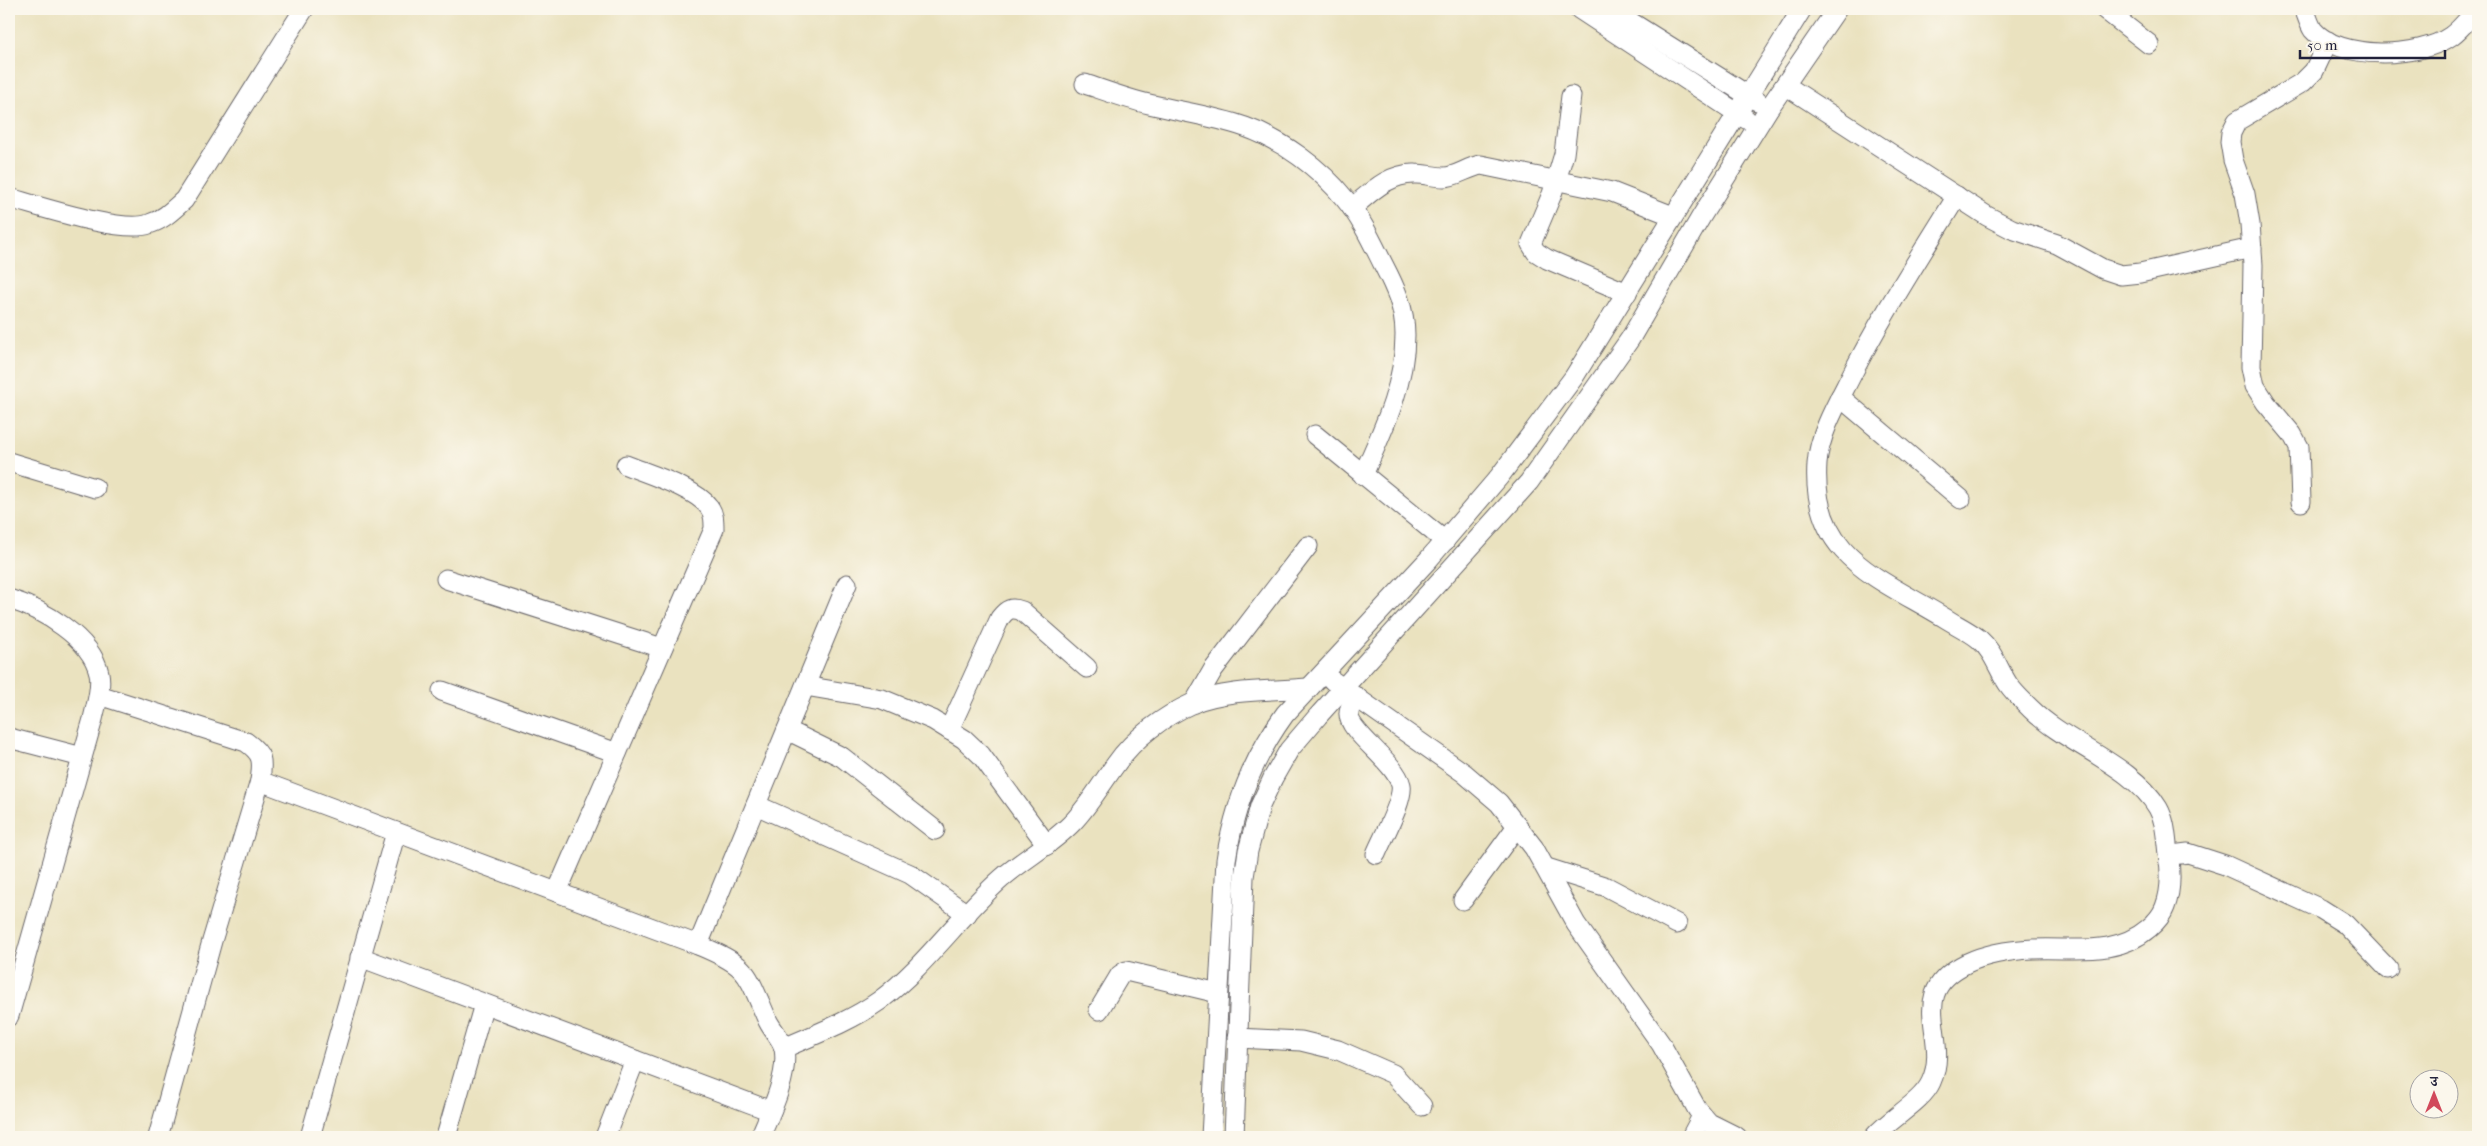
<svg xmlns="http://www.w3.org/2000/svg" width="2487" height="1146" font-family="'IM FELL French Canon','Noto Serif Devanagari',serif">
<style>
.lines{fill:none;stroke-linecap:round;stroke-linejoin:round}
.minor-casing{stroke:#686569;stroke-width:21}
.minor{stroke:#fff;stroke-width:19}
</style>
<rect width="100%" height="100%" fill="#fbf7ec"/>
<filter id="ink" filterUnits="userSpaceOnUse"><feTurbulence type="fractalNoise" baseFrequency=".02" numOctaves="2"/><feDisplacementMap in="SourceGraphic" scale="10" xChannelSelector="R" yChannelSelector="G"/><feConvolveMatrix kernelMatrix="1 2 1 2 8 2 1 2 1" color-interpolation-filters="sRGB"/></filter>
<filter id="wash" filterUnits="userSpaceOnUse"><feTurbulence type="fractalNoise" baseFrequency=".0096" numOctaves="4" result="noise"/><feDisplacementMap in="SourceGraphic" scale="20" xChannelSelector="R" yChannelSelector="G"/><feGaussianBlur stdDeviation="1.12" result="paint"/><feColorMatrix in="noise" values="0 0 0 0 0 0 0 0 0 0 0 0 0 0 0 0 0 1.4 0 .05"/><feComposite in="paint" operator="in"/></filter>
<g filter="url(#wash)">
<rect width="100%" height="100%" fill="#eae2bf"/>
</g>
<g filter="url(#ink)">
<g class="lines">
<defs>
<g id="minor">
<polyline points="1579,9 1746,119"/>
<polyline points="1610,9 1757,101"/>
<polyline points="2104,9 2149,44"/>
<path d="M2304,9C2307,15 2309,24 2313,30C2339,61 2420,58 2451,36C2461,29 2469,18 2477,9"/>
<path d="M1085,84C1106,91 1127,99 1149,104C1181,112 1214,116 1245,127C1282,140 1320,168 1345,199C1361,218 1372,242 1383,264C1395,287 1405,308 1405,335C1405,385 1383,430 1363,475"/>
<polyline points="1785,85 1987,216 2012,229 2057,244 2103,269 2121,275 2140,273 2252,248"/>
<polyline points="1571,96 1564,154 1552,194 1531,244 1536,252 1547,259 1627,293"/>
<path d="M9,198C39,206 122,234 149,224C163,220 173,210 184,200L304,9"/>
<path d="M1352,208C1371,192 1389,173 1416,174C1425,174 1435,177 1444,177C1456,177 1468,167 1481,165L1612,192L1673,216"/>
<polyline points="1840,397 1961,499"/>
<polyline points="1315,435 1445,541"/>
<polyline points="9,462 95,488"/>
<polyline points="2301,502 2299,447 2292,434 2266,403 2255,386 2251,367 2253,265 2250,224 2245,194 2233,160 2230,142 2231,133 2237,121 2303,82 2314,71 2328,41"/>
<polyline points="446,579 662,648"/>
<path d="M9,599C41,609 91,637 99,673C102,688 96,705 93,719L9,1016"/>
<polyline points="1333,681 1464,773 1499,803 1534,848 1576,924 1661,1044 1697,1109 1709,1123 1737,1137"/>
<polyline points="805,686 882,699 933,720 964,739 981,755 1047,845"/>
<polyline points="442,691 617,753"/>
<path d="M99,695L246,742C263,754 263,760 260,781L212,941L158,1137"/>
<path d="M1357,697C1353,702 1349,707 1349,714C1348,732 1395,761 1401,785C1404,800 1382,839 1376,854"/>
<polyline points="1194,703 1213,670 1308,546"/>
<polyline points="787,730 842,757 935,830"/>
<path d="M949,730L1000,618C1007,609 1011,607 1022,611L1087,668"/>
<polyline points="9,738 82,757"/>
<path d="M260,781L698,945C749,966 746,971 767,1019C771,1029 782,1039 784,1049C789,1075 770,1114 760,1137"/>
<polyline points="756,805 910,874 967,914"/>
<polyline points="2169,862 2172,855 2188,853 2225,865 2321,909 2345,924 2388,969"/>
<polyline points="1547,868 1607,887 1677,924"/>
<path d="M557,892L714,529C714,520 714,514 709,507C695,488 648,474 626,465"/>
<polyline points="1463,900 1517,826"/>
<polyline points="698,945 847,584"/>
<polyline points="360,957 771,1111"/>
<polyline points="1099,1010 1120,975 1126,971 1218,993"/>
<polyline points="1237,1038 1301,1041 1338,1050 1393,1074 1422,1106"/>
<path d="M784,1048C816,1034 851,1021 879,1001C926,966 959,916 1002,878C1025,858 1052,844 1073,822C1090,804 1102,783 1116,764C1134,738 1164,716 1193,703C1227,689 1272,691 1309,688"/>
<polyline points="310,1137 396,832"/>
<polyline points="446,1137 484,1004"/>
<polyline points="605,1137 635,1060"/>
<path d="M1211,1137L1226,860C1234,806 1253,758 1285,714L1428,560L1499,477L1574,377L1802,9"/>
<polyline points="1234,1137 1244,877 1248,851 1260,806 1273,778 1289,750 1318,716 1529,482 1630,339 1701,217 1769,108 1837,9"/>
<polyline points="1691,1137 1702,1116"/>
<path d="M1874,1137C1890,1118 1922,1102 1931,1082C1952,1037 1903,994 1967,963C1986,954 2012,950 2033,949C2074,947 2115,957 2149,928C2155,923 2162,915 2165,907C2171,891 2171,871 2168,854C2166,838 2166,822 2158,808C2133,765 2066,744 2031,709C2024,702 2014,693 2008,684C1998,669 1994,652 1979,639C1969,631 1956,625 1945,618C1878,577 1811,557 1817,464C1819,436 1835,407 1848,382C1880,318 1919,258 1957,196"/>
</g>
</defs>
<use href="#minor" class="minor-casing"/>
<use href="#minor" class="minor"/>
</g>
</g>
<rect width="2487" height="1146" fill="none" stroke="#fbf7ec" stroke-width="30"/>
<g transform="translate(2434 1094)"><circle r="24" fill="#fbf7ec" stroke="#a4a2a5"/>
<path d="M0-4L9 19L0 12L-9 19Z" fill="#d1495b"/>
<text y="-8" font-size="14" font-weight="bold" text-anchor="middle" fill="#22223b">उ</text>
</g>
<path d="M2300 50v8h145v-8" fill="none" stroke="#22223b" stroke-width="2.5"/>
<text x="2307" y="50" font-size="15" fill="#22223b" stroke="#fbf7ec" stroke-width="4" paint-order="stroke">50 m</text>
</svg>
